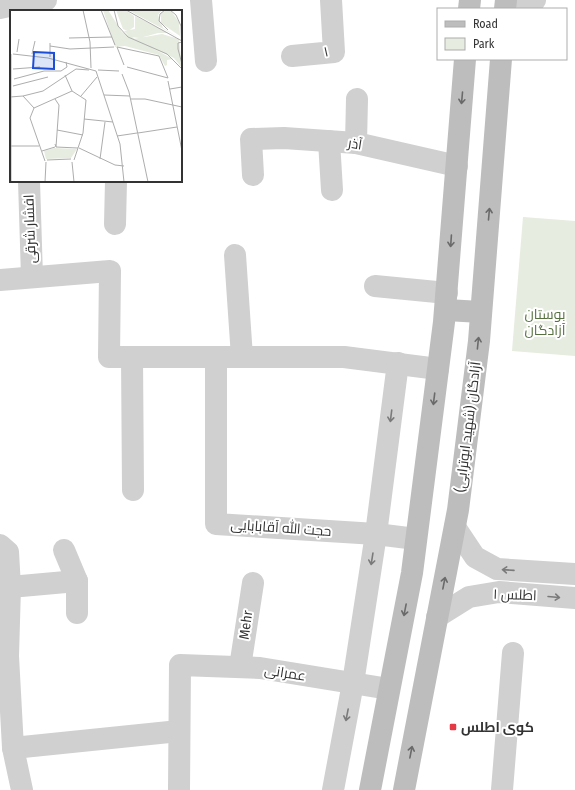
<svg xmlns="http://www.w3.org/2000/svg" width="575" height="790" font-family="'Fira Sans Condensed',Cairo,sans-serif">
<style>
.green{fill:#e6ecdf}
.lines{fill:none;stroke-linecap:round;stroke-linejoin:round}
.minor{stroke:#d0d0d0;stroke-width:22}
.tertiary{stroke:#d0d0d0;stroke-width:22}
.secondary{stroke:#bdbdbd;stroke-width:22}
.oneway{stroke:#6a6a6a}
.oneway2{stroke:#7a7a7a}
.poi-dot{fill:#e63946;stroke:#fff;stroke-width:1.5}
.labels{text-anchor:middle;dominant-baseline:central;stroke-width:4;stroke-linejoin:round;paint-order:stroke}
.street-label{font-size:14px;fill:#333;stroke:#fff}
.park-label{font-size:14px;fill:#56703f;stroke:#fff}
.poi-label{font-size:14px;font-weight:bold;fill:#333;stroke:#fff;text-anchor:start}
.inset-road{fill:none;stroke:#adadad;stroke-width:1}
.view{fill:#1d4ed8;fill-opacity:0.15;stroke:#1d4ed8;stroke-width:2}
.inset-edge{fill:none;stroke:#333;stroke-width:2}
</style>
<rect width="100%" height="100%" fill="#fff"/>
<polygon class="green" points="523,217 575,221 575,356 512,351"/>
<g class="lines">
<g class="minor">
<polyline points="201,0 206,61"/>
<polyline points="292,56 334,52 331,0"/>
<polyline points="329,141 332,190"/>
<polyline points="356,143 357,99"/>
<polyline points="253,175 251,139 284,138 356,143 457,166"/>
<polyline points="115,224 116,181"/>
<polyline points="235,255 242,357"/>
<polyline points="0,280 110,271 109,357 344,357 438,369"/>
<polyline points="375,286 447,293"/>
<polyline points="132,357 133,490"/>
<polyline points="216,357 216,524 376,534 416,539"/>
<polyline points="0,545 8,552 10,587 8,656 13,748 179,731"/>
<polyline points="64,550 77,581 77,613"/>
<polyline points="10,587 77,581"/>
<polyline points="240,667 253,583"/>
<polyline points="13,748 22,790"/>
<polyline points="179,790 180,665 260,668 389,689"/>
<polyline points="333,790 353,683 376,534 398,363"/>
<polyline points="502,790 513,653"/>
</g>
<g class="tertiary">
<polyline points="0,8 23,3 46,0"/>
<polyline points="515,9 535,0"/>
<polyline points="29,181 32,277"/>
<polyline points="455,527 475,557 497,569 575,574"/>
<polyline points="437,617 469,597 499,592 575,598"/>
</g>
<g class="secondary">
<polyline points="469,9 470,0"/>
<polyline points="505,9 506,0"/>
<polyline points="446,310 481,312"/>
<polyline points="370,790 412,573 444,322 465,59"/>
<polyline points="404,790 458,510 479,341 501,59"/>
</g>
</g>
<defs><path id="oneway-shaft" d="M-6 0H5M1.5-3L5.5 0L1.5 3" fill="none" stroke-width="1.6" stroke-linecap="round" stroke-linejoin="round"/></defs>
<g class="oneway">
<use href="#oneway-shaft" transform="translate(462 98) rotate(95)"/>
<use href="#oneway-shaft" transform="translate(489 214) rotate(-85)"/>
<use href="#oneway-shaft" transform="translate(451 241) rotate(94)"/>
<use href="#oneway-shaft" transform="translate(478 343) rotate(-84)"/>
<use href="#oneway-shaft" transform="translate(434 399) rotate(97)"/>
<use href="#oneway-shaft" transform="translate(444 583) rotate(-79)"/>
<use href="#oneway-shaft" transform="translate(405 610) rotate(101)"/>
<use href="#oneway-shaft" transform="translate(411 752) rotate(-79)"/>
</g>
<g class="oneway2">
<use href="#oneway-shaft" transform="translate(391 416) rotate(97)"/>
<use href="#oneway-shaft" transform="translate(372 559) rotate(99)"/>
<use href="#oneway-shaft" transform="translate(508 570) rotate(-176)"/>
<use href="#oneway-shaft" transform="translate(554 597) rotate(5)"/>
<use href="#oneway-shaft" transform="translate(347 715) rotate(101)"/>
</g>
<rect class="poi-dot" x="449" y="723" width="8" height="8" rx="2"/>
<g class="labels">
<g class="street-label">
<text transform="translate(326 52) rotate(-13)">۱</text>
<text transform="translate(355 144) rotate(9)">آذر</text>
<text transform="translate(30 229) rotate(-92)">افشار شرقی</text>
<text transform="translate(468 427) rotate(-83)">آزادگان (شهید ابوترابی)</text>
<text transform="translate(281 528) rotate(4)">حجت الله آقابابایی</text>
<text transform="translate(515 595) rotate(2)">اطلس ۱</text>
<text transform="translate(246 625) rotate(-82)">Mehr</text>
<text transform="translate(285 673) rotate(9)">عمرانی</text>
</g>
<g class="park-label">
<text x="545" y="314">بوستان<tspan x="545" dy="16">آزادگان</tspan></text>
</g>
<g class="poi-label">
<text x="461" y="727">کوی اطلس</text>
</g>
</g>
<g transform="translate(10 10)">
<rect width="172" height="172" fill="#fff"/>
<path d="M93,0H98L112,22L163,49L157,50V55L155,56L149,45L115,36L105,37ZM106,0H115L124,6V17L118,21L113,19ZM118,0H152L148,5L153,18L170,28ZM155,1H161L169,12L170,26L151,13V3ZM125,6L158,23H148L130,28L120,27L114,21L125,19ZM152,24L169,29L172,58L164,48L123,29ZM44,138L67,139L61,148L36,149L34,141Z" fill="#e6ecdf"/>
<path class="inset-road" d="M73,0L80,32L81,58M91,0L105,35M104,0L108,16L118,27L157,44L172,59M116,0L172,31M155,0L150,4L149,11L158,20M160,0L166,5L171,16L172,48M59,28L102,27M172,32L168,33V39L172,54M40,36L60,39L104,37M107,37L149,46L158,68M107,37L114,55M7,42L9,29M3,44L38,48L86,61M22,44L25,31M40,47V33M117,57L158,68M3,59L30,57M88,60L109,61M86,61L110,134L114,172M112,64L119,82L138,172M55,65L62,81M4,69L34,61H51L57,57L56,52M158,71L172,141M3,76L38,67M160,79L172,77M94,85L120,86M13,86L33,81L66,59L79,60M71,86L87,67M0,87L13,86L24,98M121,89H135L172,97M24,98L62,81L76,90L73,123L64,150M24,98L20,108L35,151M74,109L103,112M47,120L73,125M128,123L167,117M107,126L127,123M45,134L46,137L49,95L45,89M0,136H29M46,137L68,138M69,138L105,155L114,156M32,141L45,137M90,149L95,112M37,150L61,149M62,152L64,172M1,172V44M35,172L36,152"/>
<path class="view" d="M24,42L44,43V59L23,58Z"/>
<rect width="172" height="172" class="inset-edge"/>
</g>
<rect x="437" y="8" width="130" height="52" fill="#ffffff" stroke="#adadad"/>
<rect x="445" y="21" width="20" height="6" fill="#bdbdbd" stroke="#adadad"/>
<text x="473" y="28" font-size="12" fill="#333333">Road</text>
<rect x="445" y="38" width="20" height="12" fill="#e6ecdf" stroke="#adadad"/>
<text x="473" y="48" font-size="12" fill="#333333">Park</text>
</svg>
